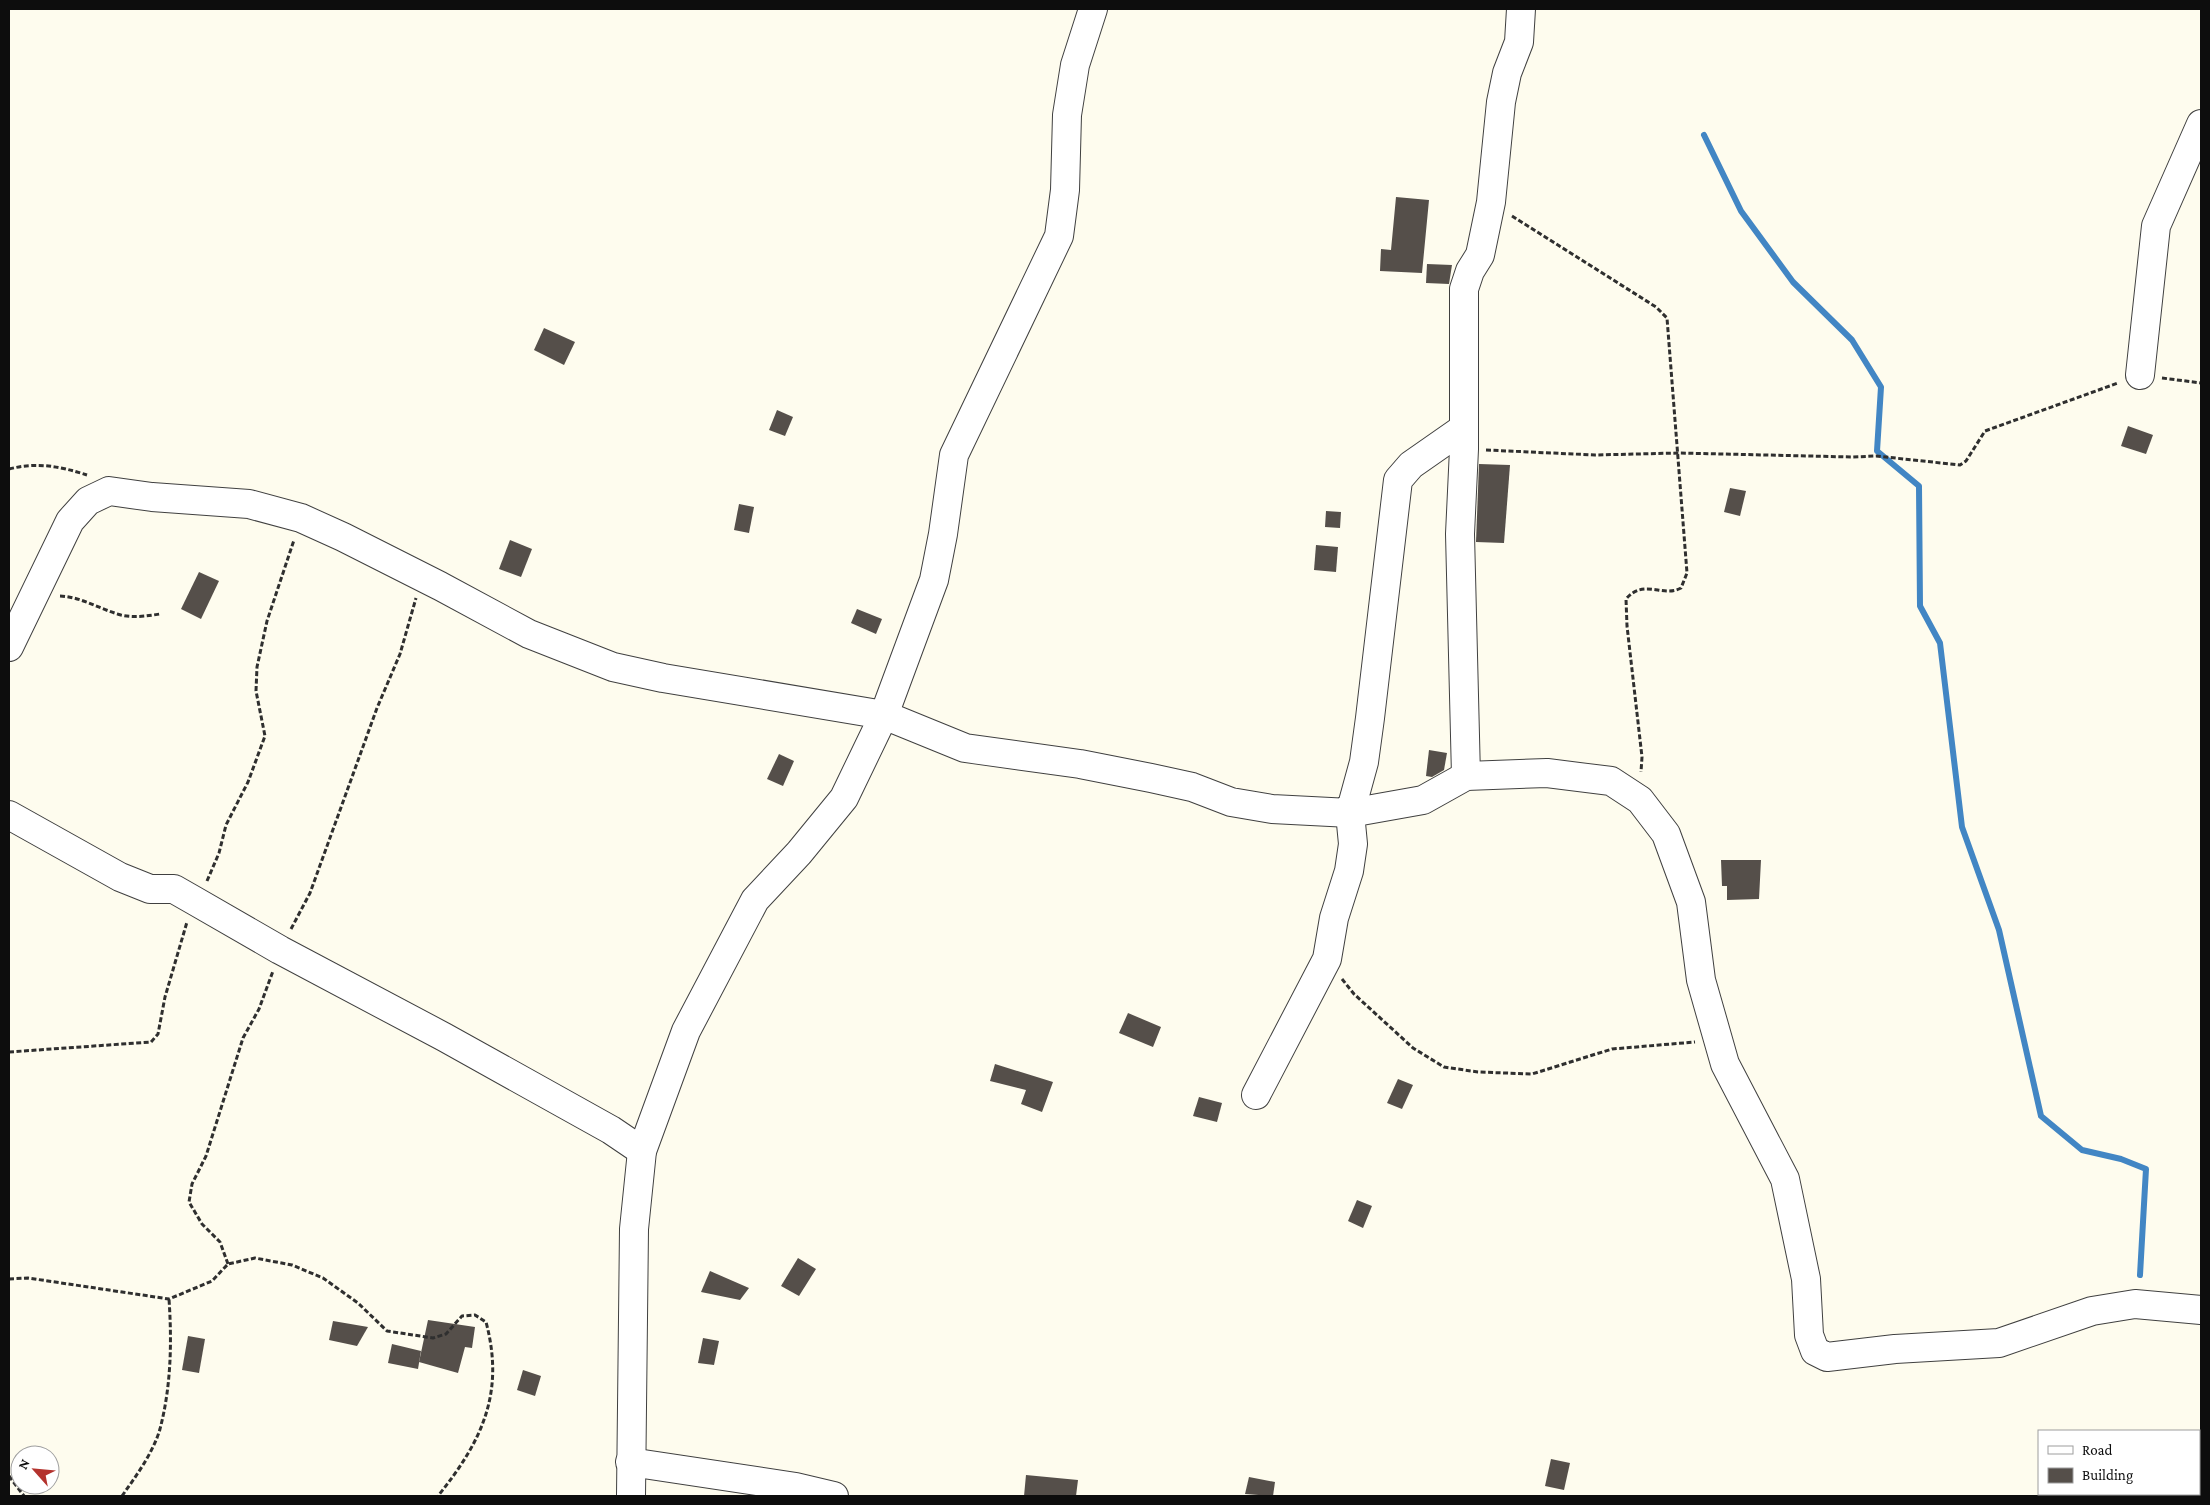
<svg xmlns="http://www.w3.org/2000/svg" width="2210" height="1505" font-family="'Crimson Pro',serif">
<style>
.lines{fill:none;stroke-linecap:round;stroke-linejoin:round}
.stream{stroke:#4286c4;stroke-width:6}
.building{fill:#554f4a}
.minor-casing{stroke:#404040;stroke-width:30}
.path{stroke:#2f2f2f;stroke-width:3;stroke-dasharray:5 2.5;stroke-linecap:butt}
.minor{stroke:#fff;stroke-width:28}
</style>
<rect width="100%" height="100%" fill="#fefcee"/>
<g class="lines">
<polyline class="stream" points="1704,135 1741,211 1793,282 1852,340 1881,387 1877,451 1919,486 1920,606 1940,643 1962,827 1999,930 2041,1116 2082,1150 2121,1159 2146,1169 2140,1275"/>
</g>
<g class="building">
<polygon points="1396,197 1429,200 1422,273 1380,271 1381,249 1391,250"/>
<polygon points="1427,264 1452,265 1449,284 1426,283"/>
<polygon points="544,328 575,342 564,365 534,350"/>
<polygon points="777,410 793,417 785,436 769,430"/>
<polygon points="2128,426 2153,435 2146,454 2121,446"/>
<polygon points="1479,464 1510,465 1504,543 1476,542"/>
<polygon points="1730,488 1746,491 1740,516 1724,512"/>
<polygon points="739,504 754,507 749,533 734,530"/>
<polygon points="1326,511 1341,512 1340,528 1325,527"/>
<polygon points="510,540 532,549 521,577 499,569"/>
<polygon points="1316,545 1338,547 1336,572 1314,570"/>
<polygon points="199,572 219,581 201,619 181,609"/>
<polygon points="857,609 882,619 876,634 851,623"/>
<polygon points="1429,750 1447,753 1444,770 1432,777 1426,776"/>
<polygon points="779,754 794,761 783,786 767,779"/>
<polygon points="1721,860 1761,860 1759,899 1727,900 1727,886 1722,886"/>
<polygon points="1128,1013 1161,1027 1153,1047 1119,1033"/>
<polygon points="995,1064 1053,1082 1042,1112 1021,1104 1026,1090 990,1081"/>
<polygon points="1398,1079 1413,1085 1402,1109 1387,1103"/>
<polygon points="1199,1097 1222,1103 1217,1122 1193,1116"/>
<polygon points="1357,1200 1372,1206 1363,1228 1348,1221"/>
<polygon points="798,1258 816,1269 799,1296 781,1286"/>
<polygon points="710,1271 749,1288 740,1300 701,1292"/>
<polygon points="428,1320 475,1327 472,1348 465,1347 458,1373 419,1362"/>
<polygon points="333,1321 368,1327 357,1346 329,1340"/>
<polygon points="188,1336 205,1339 199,1373 182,1370"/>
<polygon points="703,1338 719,1341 714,1365 698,1363"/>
<polygon points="392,1344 421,1351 418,1369 388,1363"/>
<polygon points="523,1370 541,1376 535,1396 517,1390"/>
<polygon points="1551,1459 1570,1463 1564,1490 1545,1486"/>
<polygon points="1026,1475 1078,1480 1076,1496 1024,1496"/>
<polygon points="1249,1477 1275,1482 1273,1496 1245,1494"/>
</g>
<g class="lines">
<defs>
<g id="minor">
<polyline points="2140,375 2156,226 2201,124"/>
<polyline points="9,647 70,521 88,501 109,491 152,497 249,504 301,518 343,537 440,586 529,634 613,667 663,678 884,715 965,748 1080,764 1151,778 1192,787 1231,802 1272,809 1350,813 1364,762 1370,718 1398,480 1411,465 1464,428"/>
<polyline points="1466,776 1460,534 1464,449 1464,289 1470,271 1480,255 1491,202 1501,102 1507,73 1519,42 1521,9"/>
<polyline points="9,815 120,877 150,889 174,889 195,901 280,950 444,1037 611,1130 642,1151"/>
<polyline points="1256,1095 1327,959 1334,918 1349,871 1353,844 1350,813 1423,800 1466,776 1547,773 1611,781 1640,800 1666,834 1691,902 1701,980 1725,1064 1785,1179 1806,1279 1809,1335 1815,1351 1827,1357 1895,1349 1999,1343 2092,1311 2135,1304 2201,1310"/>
<polyline points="630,1462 796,1487 834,1496"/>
<polyline points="631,1496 634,1229 642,1151 686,1031 755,900 799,853 844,798 884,715 934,580 943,534 954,455 1059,236 1065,190 1067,115 1075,65 1093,9"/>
</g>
</defs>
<use href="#minor" class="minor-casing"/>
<g class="path">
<path d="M1512,216L1656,307L1667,318L1687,573L1681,588C1663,598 1644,578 1626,599L1627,626L1642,757L1641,772"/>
<polyline points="2162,378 2201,383"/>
<polyline points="1486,450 1595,455 1679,453 1852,457 1876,456 1960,465 1966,461 1985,431 2118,383"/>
<path d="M9,469C37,462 59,466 87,475"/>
<path d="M60,596C82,597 99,609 121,615C134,618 147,616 160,614"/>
<polyline points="207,881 219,853 226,825 248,782 265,736 256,691 257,667 267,621 294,540"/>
<polyline points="291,929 310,893 377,708 400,654 416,598"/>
<polyline points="1342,979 1354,994 1413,1048 1444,1067 1478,1072 1532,1074 1612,1049 1695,1042"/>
<polyline points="9,1052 151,1042 158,1034 165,997 187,922"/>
<polyline points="228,1264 220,1242 202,1224 189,1202 192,1184 206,1156 243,1038 259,1009 273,971"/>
<path d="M9,1279L28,1278L169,1299L212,1281L228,1264L255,1258L292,1265L323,1278L358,1303L387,1331L433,1338L446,1334L462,1316L475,1315L486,1322C505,1393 482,1441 438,1496"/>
<polyline points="9,1476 24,1496"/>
<path d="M122,1496C136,1476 153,1453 160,1429C171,1387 172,1343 169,1299"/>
</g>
<use href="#minor" class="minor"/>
</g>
<rect width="2210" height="1505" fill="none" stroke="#0d0d0d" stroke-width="20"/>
<rect x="2038" y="1430" width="162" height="65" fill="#ffffff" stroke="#9e9e9e"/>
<rect x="2048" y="1446" width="25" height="8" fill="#ffffff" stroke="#9e9e9e"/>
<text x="2082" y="1455" font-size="15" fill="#0d0d0d">Road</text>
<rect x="2048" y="1468" width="25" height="15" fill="#554f4a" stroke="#9e9e9e"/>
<text x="2082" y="1480" font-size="15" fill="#0d0d0d">Building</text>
<g transform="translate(35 1470) rotate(297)"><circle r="24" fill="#ffffff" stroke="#9e9e9e"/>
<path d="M0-4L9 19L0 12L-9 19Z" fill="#b4332e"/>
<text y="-8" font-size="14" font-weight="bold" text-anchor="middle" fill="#0d0d0d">N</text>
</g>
</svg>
